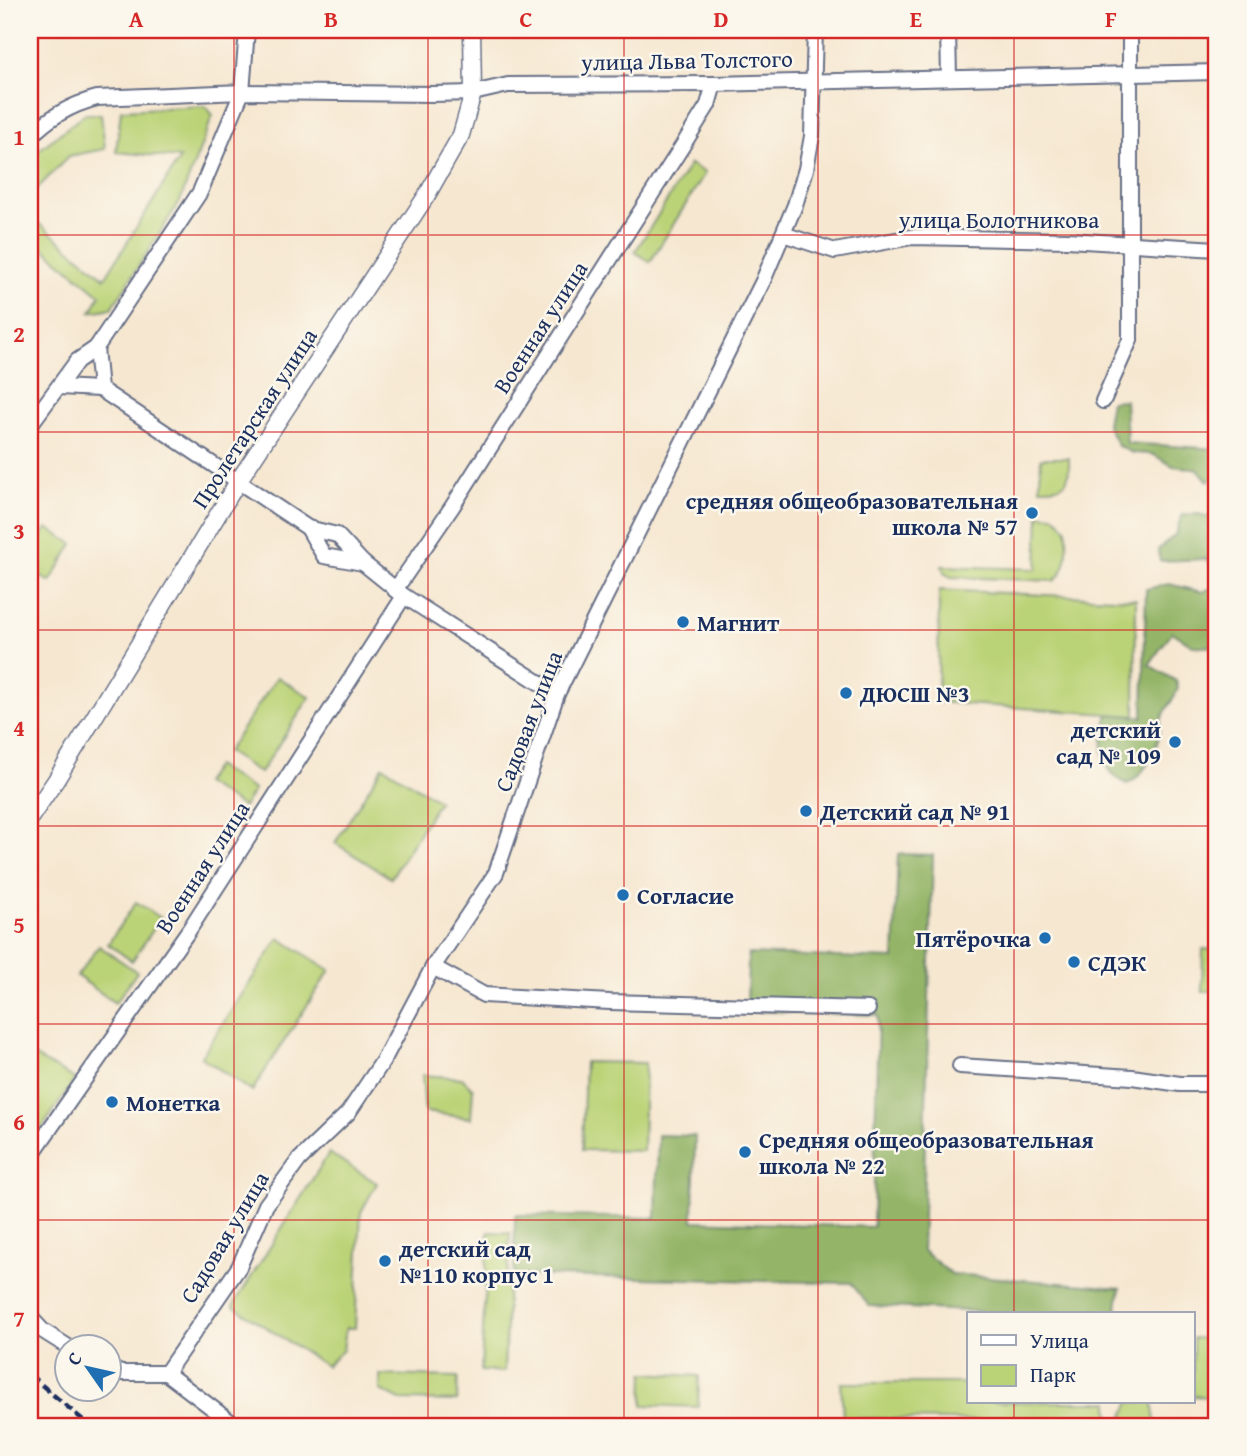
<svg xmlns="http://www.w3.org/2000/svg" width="1247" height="1456" font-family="'Gentium Book Plus',serif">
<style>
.green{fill:#bbd377;stroke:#6b816a;stroke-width:2}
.forest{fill:#94b568;stroke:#587263;stroke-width:2}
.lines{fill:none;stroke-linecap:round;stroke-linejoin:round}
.minor-casing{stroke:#686f86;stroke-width:18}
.tertiary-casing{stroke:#686f86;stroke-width:19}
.minor{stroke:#fff;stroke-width:14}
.tertiary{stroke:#fff;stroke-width:16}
.rail{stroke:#1b2f5e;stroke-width:4.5;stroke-dasharray:10 5;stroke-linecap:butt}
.grid{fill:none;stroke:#d62828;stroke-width:2;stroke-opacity:0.55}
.poi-dot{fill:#1f6fb2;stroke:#fbf7ec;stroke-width:2.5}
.labels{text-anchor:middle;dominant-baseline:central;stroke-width:5;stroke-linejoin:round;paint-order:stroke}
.street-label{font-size:23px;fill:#1b2f5e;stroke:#fbf7ec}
.poi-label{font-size:23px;font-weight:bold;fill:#1b2f5e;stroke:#fbf7ec;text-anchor:start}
.neatline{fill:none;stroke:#d62828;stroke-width:2.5}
.grid-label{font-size:23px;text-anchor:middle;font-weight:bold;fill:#d62828}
</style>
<rect width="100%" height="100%" fill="#fbf7ec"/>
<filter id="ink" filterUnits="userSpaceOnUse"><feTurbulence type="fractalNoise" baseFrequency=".0143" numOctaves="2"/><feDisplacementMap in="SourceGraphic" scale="14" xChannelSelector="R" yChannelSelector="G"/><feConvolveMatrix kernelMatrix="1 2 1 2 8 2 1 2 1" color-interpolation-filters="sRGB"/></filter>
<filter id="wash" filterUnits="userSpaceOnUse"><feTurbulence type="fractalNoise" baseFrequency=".00686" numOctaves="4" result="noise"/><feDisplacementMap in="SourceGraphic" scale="28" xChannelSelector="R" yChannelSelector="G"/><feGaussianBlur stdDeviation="1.57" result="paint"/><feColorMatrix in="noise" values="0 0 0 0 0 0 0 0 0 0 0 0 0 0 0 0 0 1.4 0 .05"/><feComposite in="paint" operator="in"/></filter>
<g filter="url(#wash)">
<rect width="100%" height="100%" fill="#f6e7d0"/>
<g class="green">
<polygon points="205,106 213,115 180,201 112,308 91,312 100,295 30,237 30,216 105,278 180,158 116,152 121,110"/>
<polygon points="85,114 101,114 105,149 69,156 30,196 30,157"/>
<polygon points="690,164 705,173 650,262 635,252"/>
<path d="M1041,458H1069C1070,484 1066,489 1040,488Z"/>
<path d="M1039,515L1055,516L1067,529C1067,548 1070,568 1054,581L951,577L944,573L942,566L1037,569Z"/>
<polygon points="47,528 73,544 50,582 30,570 30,555"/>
<polygon points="939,590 1136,599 1135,716 938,702"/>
<polygon points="277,677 310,697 260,773 227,752"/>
<polygon points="216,766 254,790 243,807 204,783"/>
<polygon points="383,766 439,801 391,878 335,843"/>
<polygon points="136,902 161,918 132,961 108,944"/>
<polygon points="279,938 330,970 252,1091 201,1057"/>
<polygon points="99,946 137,972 115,1003 77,976"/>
<polygon points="1203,949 1217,950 1217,991 1202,991"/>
<polygon points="30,1054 75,1079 30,1146"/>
<polygon points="585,1062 645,1063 643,1151 582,1150"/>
<polygon points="422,1075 462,1078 473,1089 471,1118 425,1112"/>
<polygon points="329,1153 377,1183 361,1212 355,1328 346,1328 343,1350 326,1366 233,1306"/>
<polygon points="488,1232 510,1233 504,1372 481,1371"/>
<polygon points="1193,1338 1217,1339 1213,1397 1193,1396"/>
<polygon points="644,1373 699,1376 698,1407 643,1405"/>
<polygon points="380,1375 458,1377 457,1401 400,1400 380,1390"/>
<polygon points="841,1383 969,1383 969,1402 1109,1402 1110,1423 843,1418"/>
<polygon points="1130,1402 1152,1402 1156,1426 1144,1426 1123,1417"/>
</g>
<g class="forest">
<polygon points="1125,400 1127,443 1217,449 1217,475 1208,481 1198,469 1173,466 1152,454 1133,453 1118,446 1107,424 1111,401"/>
<polygon points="1198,514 1217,519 1217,579 1208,559 1160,561 1158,550 1175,535 1182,515"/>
<path d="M1169,584L1202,592L1217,586V635L1209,647L1194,646L1172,632L1149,665L1176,681L1178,688C1174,699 1167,707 1162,718C1159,724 1161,733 1158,740C1154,755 1142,778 1127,784C1098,771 1100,740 1108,714L1143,717L1146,589Z"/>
<polygon points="898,854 933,855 922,1250 951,1274 1120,1288 1116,1314 1028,1314 869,1306 851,1283 514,1275 515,1215 656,1218 658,1135 695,1136 693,1221 873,1227 878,1015 747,1011 748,954 894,959"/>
</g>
</g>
<g filter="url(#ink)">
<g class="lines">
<defs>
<g id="minor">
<polyline points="948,30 949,78"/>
<path d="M30,137C49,117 70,105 97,98L242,92L433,94L473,93L508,85L714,84L1217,72"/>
<polyline points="783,234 835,251 912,237 1067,240 1217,249"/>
<polyline points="96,348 100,389 308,528 337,535 363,563 404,596 557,694"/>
<polyline points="59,387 100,389"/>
<polyline points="1103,401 1130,340 1130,30"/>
<polyline points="30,425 77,361 96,348 200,192 242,92 247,30"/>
<polyline points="308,528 324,556 363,563"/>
<polyline points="395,590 452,507 683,145 708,105 714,84"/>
<polyline points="433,967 484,995 610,1002 868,1009"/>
<polyline points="960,1066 1132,1077 1180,1084 1217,1084"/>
<polyline points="30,1157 189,930 404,596"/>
<polyline points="30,1317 43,1331 70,1348"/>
<polyline points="108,1368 121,1373 166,1373 236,1426"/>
<polyline points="166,1373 239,1267 266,1205 299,1160 348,1113 383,1061 433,967 496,873 557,694 763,281 795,205 806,169 812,136 815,30"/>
</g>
<polyline id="tertiary" points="30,818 56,780 239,480 427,195 461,135 473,93 472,30"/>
</defs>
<use href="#minor" class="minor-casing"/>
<use href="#tertiary" class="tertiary-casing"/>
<use href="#minor" class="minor"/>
<use href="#tertiary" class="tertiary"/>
<polyline class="rail" points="30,1375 90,1426"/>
</g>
</g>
<path class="grid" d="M234,30V1426M428,30V1426M624,30V1426M818,30V1426M1014,30V1314M30,235H1217M30,432H1217M30,630H1217M30,826H1217M30,1024H1217M30,1220H1217M1014,1402V1426"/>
<g class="poi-dot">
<circle cx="1032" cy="513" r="7"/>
<circle cx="683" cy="622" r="7"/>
<circle cx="846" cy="693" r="7"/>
<circle cx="1175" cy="742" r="7"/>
<circle cx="806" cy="811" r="7"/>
<circle cx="623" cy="895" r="7"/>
<circle cx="1045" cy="938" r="7"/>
<circle cx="1074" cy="962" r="7"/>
<circle cx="112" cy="1102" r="7"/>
<circle cx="745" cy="1152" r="7"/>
<circle cx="385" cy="1261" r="7"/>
</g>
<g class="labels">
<g class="street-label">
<text transform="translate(687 60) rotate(-1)">улица Льва Толстого</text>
<text x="999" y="219">улица Болотникова</text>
<text transform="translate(540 327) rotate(-57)">Военная улица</text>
<text transform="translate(254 418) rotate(-57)">Пролетарская улица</text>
<text transform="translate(528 721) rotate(-69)">Садовая улица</text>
<text transform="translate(202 867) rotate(-57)">Военная улица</text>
<text transform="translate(224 1237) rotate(-59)">Садовая улица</text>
</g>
<g class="poi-label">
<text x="1018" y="500" text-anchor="end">средняя общеобразовательная<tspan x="1018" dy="26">школа № 57</tspan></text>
<text x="697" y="622">Магнит</text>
<text x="860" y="693">ДЮСШ №3</text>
<text x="1161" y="729" text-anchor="end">детский<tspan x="1161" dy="26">сад № 109</tspan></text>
<text x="820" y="811">Детский сад № 91</text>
<text x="637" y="895">Согласие</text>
<text x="1031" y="938" text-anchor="end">Пятёрочка</text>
<text x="1088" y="962">СДЭК</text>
<text x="126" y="1102">Монетка</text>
<text x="759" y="1139">Средняя общеобразовательная<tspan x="759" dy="26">школа № 22</tspan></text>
<text x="399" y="1248">детский сад<tspan x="399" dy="26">№110 корпус 1</tspan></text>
</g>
</g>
<rect width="1247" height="1456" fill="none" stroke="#fbf7ec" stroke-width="77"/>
<rect x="967" y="1312" width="228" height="91" fill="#fbf7ec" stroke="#a1a7b3" stroke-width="2"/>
<rect x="981" y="1335" width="35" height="10" fill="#ffffff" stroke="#a1a7b3" stroke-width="2"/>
<text x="1030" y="1348" font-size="21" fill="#1b2f5e">Улица</text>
<rect x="981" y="1365" width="35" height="21" fill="#bbd377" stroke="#a1a7b3" stroke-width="2"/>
<text x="1030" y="1382" font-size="21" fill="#1b2f5e">Парк</text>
<g transform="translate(88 1368) rotate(304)"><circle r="33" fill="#fbf7ec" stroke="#a1a7b3" stroke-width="2"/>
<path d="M0-5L12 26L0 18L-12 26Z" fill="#1f6fb2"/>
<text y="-10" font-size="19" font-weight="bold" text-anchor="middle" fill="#1b2f5e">С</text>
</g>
<rect x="38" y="38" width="1170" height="1380" class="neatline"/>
<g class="grid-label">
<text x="136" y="27">A</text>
<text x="331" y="27">B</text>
<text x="526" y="27">C</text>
<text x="721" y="27">D</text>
<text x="916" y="27">E</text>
<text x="1111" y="27">F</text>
<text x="19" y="145">1</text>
<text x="19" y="342">2</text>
<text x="19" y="539">3</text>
<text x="19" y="736">4</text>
<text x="19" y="933">5</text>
<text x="19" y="1130">6</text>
<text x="19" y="1327">7</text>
</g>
</svg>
